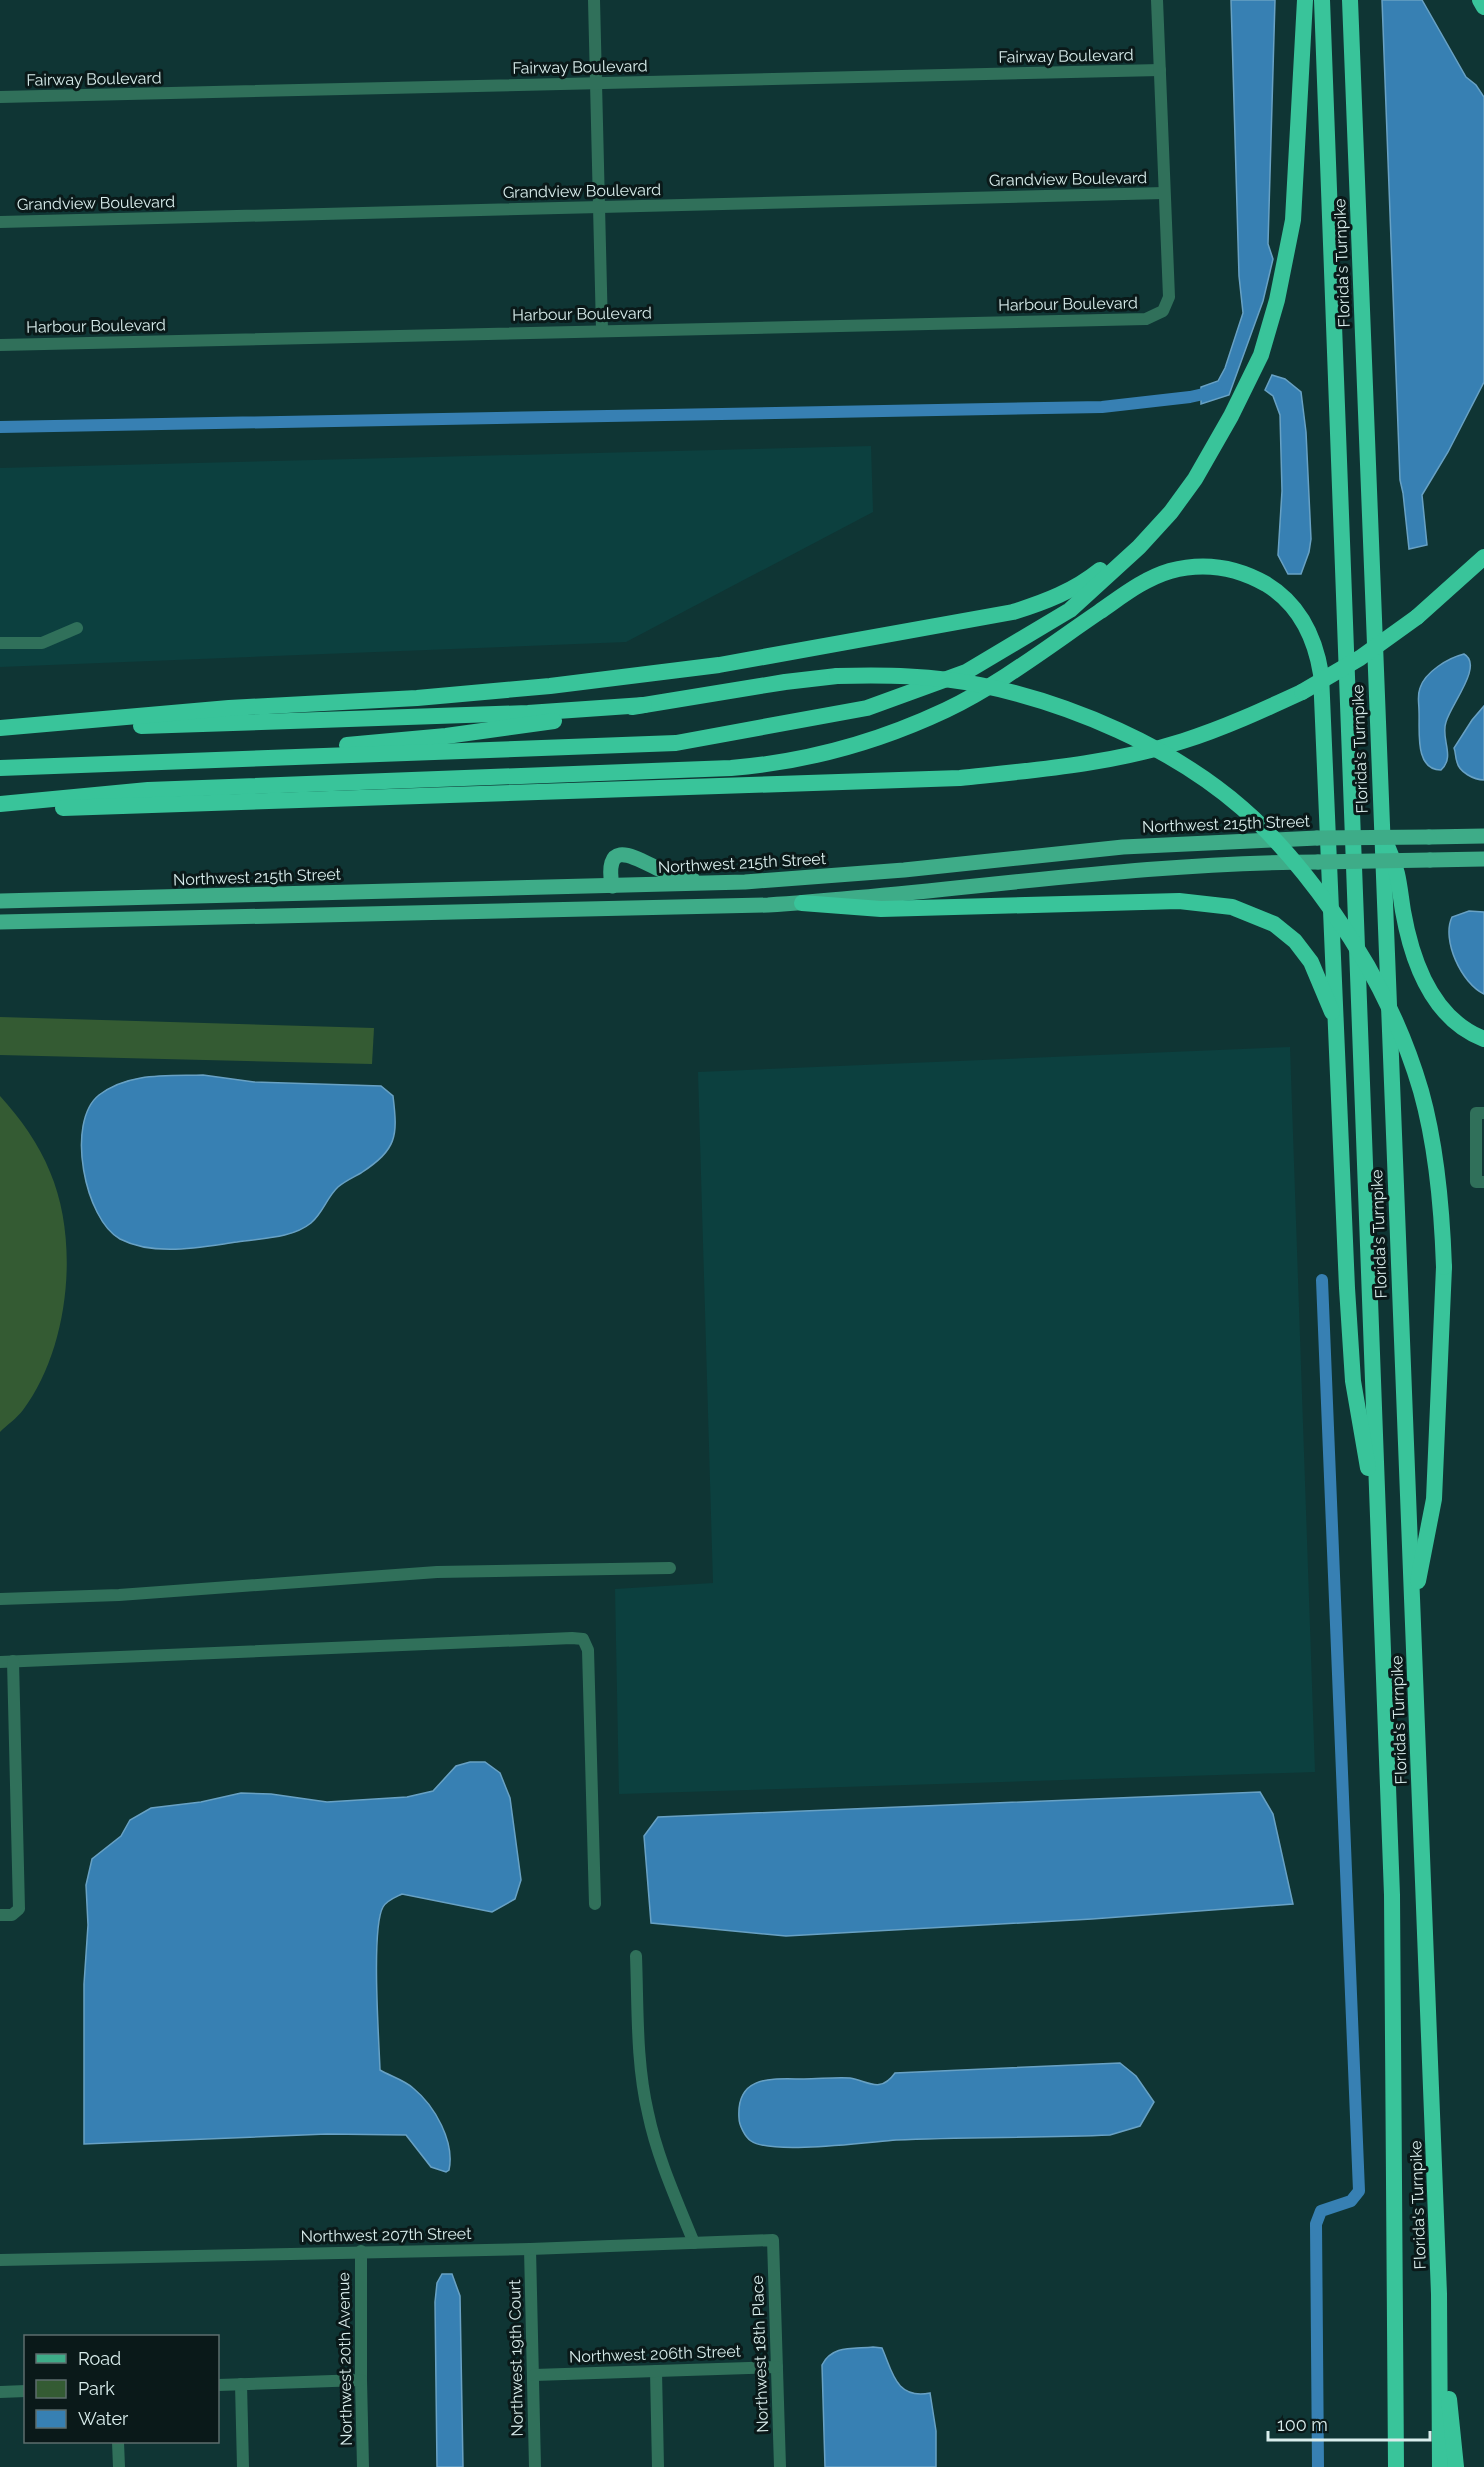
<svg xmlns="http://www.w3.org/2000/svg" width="1484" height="2467" font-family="Raleway,sans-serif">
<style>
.built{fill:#0c403f}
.green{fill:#345b33}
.water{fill:#3780b3;stroke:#68a1c4;stroke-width:1.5}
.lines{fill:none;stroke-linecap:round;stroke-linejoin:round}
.canal{stroke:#3780b3;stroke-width:12}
.minor{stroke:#30705a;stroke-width:12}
.major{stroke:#3eac88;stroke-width:15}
.highway{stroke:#39c49a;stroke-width:16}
.major-bridge{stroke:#3eac88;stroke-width:15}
.highway-bridge{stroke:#39c49a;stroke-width:16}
.labels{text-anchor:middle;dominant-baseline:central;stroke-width:6;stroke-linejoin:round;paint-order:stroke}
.street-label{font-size:16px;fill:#d9edec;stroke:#0a1919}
</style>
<rect width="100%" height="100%" fill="#0f3534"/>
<g class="built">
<polygon points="871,446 873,512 626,642 0,667 0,468"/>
<polygon points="1290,1047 1315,1772 619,1794 615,1589 713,1583 698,1072"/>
</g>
<g class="green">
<polygon points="0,1017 374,1028 372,1064 0,1055"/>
<path d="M0,1096C20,1118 39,1144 50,1172C80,1242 69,1349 23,1410C17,1418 7,1425 0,1432Z"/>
</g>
<g class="water">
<polygon points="1231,0 1275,0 1268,244 1273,259 1263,301 1229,395 1201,404 1201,387 1218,381 1225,368 1243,313 1239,276"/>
<polygon points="1382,0 1422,0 1466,77 1476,85 1484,97 1484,382 1448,452 1422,495 1427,545 1409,549 1403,493 1400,480"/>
<polygon points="1272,375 1285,379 1301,392 1306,432 1311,539 1309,552 1301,574 1288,574 1278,555 1282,491 1280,415 1273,396 1265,390"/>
<path d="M1464,654C1484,665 1451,704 1446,722C1440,739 1456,756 1441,770C1414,770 1420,730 1419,711C1419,703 1417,696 1420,688C1425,672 1448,658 1464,654Z"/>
<path d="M1484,706V780C1474,780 1459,772 1457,762C1455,757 1456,753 1454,748L1472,720Z"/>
<path d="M1469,911L1484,912V994C1462,984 1441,940 1452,917Z"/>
<path d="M203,1075L254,1082L381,1086L393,1096C398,1137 397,1149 361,1173C354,1177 345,1181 338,1187C327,1197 323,1213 311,1223C291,1239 261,1238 237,1242C201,1247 155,1257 120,1239C85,1220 65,1122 99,1095C129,1072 168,1076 203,1075Z"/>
<path d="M470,1762H485L500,1773L510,1798L521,1880L515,1899L492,1912L402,1894C396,1897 387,1900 383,1907C371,1928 379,2040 380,2070C390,2076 404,2080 413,2088C435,2106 455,2142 449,2170L446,2172L431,2167L406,2135L327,2134L84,2144V1984L88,1925L86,1885L92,1859L121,1836L130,1820L151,1808L201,1802L241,1793L271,1794L327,1802L407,1797L433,1791L456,1766Z"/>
<polygon points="1260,1792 1273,1814 1293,1904 1092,1919 786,1936 651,1923 644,1836 658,1817"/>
<path d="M1120,2063L1136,2076L1154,2102L1140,2126L1110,2135C1039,2138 967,2137 896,2140C868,2142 771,2155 751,2141C745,2137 739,2125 739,2118C736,2074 773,2079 804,2079C819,2079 835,2077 850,2078C868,2081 880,2094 895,2073Z"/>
<polygon points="442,2274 452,2274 460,2296 463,2467 437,2467 435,2302 437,2283"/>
<path d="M873,2347L882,2348C892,2370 895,2400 930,2393L936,2431V2467H825L822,2365C832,2345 853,2349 873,2347Z"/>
</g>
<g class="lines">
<g class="canal">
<polyline points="0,427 1102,407 1190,397 1217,391"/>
<polyline points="1318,2467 1316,2224 1321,2211 1351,2201 1359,2191 1322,1280"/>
</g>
<g class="minor">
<polyline points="594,0 602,330"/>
<polyline points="0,97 1160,70"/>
<polyline points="0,222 1164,193"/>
<polyline points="0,345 1146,319 1163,311 1169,297 1157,0"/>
<polyline points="0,643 42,643 77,628"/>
<polyline points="1484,1113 1476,1113 1476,1182 1484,1182"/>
<polyline points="0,1599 119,1595 437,1572 670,1568"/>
<polyline points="0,1662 572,1638 583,1639 588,1650 595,1904"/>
<polyline points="0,1915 12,1915 19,1909 13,1661"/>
<path d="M636,1956C638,2008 636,2062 648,2113C657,2157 677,2201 694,2243"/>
<polyline points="530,2249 535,2467"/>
<polyline points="361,2251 361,2380 363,2467"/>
<polyline points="0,2260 530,2249 773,2240 780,2467"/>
<polyline points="656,2371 658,2467"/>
<polyline points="534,2375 777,2367"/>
<polyline points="241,2384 243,2467"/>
<polyline points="218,2385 361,2380"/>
<polyline points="0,2392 26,2391"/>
<polyline points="118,2442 119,2467"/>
</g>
<g class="major">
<polyline points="1429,837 1484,836"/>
<polyline points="1430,860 1484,859"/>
<path d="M612,886C604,836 635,858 661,870C671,874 683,876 693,880"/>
<polyline points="0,901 745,882 904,870 1123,847 1317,838"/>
<path d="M0,922L768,905C952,893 1134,862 1318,862"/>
</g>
<g class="highway">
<polyline points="1322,0 1392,1895 1396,2467"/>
<polyline points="1350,0 1439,2294 1440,2467"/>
<polyline points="1480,0 1484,7"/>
<polyline points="1417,617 1484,557"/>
<polyline points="632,707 785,682 837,676"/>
<polyline points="141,726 528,713 644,705"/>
<path d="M0,728L229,708L417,698L550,686L719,665L1013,612C1045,602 1074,591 1100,570"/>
<polyline points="347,745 446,736 554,721"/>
<polyline points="0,768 676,743 867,708 966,672 1070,610 1139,547 1171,512 1195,479 1231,416 1261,355 1277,300 1293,220 1305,0"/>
<path d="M0,804L148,790L731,768C806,762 878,742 946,710C1000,684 1049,646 1099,612C1121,597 1143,579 1170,571C1203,562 1236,567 1266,584C1299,604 1315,637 1321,674L1347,1288L1353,1381L1368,1468"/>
<path d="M63,808L960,778C1035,770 1111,764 1183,741C1224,728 1263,710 1302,692"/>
<path d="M1388,848C1399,872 1399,886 1403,911C1412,962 1432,1019 1484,1039"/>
<polyline points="802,903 881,909 1179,901 1232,907 1274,924 1295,941 1311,962 1332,1012"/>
<polyline points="1418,1581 1434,1499 1444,1267"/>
<polyline points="1449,2399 1456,2467"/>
</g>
<g class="major-bridge">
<polyline points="1317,838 1429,837"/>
<polyline points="1318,862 1430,860"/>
</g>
<g class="highway-bridge">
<path d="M837,676C885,675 933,675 980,685C1070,703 1172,747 1242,808C1277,838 1306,874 1333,912C1372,967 1402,1026 1421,1091C1437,1148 1442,1208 1444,1267"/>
<polyline points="1302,692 1360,658 1417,617"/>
</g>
</g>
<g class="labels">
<g class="street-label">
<text transform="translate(1066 56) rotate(-1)">Fairway Boulevard</text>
<text transform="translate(580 67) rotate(-1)">Fairway Boulevard</text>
<text transform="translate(94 79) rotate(-1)">Fairway Boulevard</text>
<text transform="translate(1068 179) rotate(-1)">Grandview Boulevard</text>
<text transform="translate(582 191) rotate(-1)">Grandview Boulevard</text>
<text transform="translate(96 203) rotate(-1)">Grandview Boulevard</text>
<text transform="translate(1342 263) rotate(-92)">Florida's Turnpike</text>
<text transform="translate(1068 304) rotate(-1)">Harbour Boulevard</text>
<text transform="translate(582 314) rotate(-1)">Harbour Boulevard</text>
<text transform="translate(96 326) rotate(-1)">Harbour Boulevard</text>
<text transform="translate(1360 749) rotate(-92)">Florida's Turnpike</text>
<text transform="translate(1226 824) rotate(-2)">Northwest 215th Street</text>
<text transform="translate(742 863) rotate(-3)">Northwest 215th Street</text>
<text transform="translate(257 877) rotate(-2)">Northwest 215th Street</text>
<text transform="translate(1379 1234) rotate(-92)">Florida's Turnpike</text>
<text transform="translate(1399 1720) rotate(-92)">Florida's Turnpike</text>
<text transform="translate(1418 2205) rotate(-92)">Florida's Turnpike</text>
<text transform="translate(386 2235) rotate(-1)">Northwest 207th Street</text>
<text transform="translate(655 2354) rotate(-2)">Northwest 206th Street</text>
<text transform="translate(760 2354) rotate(-92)">Northwest 18th Place</text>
<text transform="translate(516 2358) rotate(-91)">Northwest 19th Court</text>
<text transform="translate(345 2359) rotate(-91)">Northwest 20th Avenue</text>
</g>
</g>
<rect x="24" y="2335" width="195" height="108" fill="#0a1919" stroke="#5d6e6d" stroke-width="1.5"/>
<rect x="36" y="2354" width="30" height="9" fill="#3eac88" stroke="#5d6e6d" stroke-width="1.5"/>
<text x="78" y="2365" font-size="18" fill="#d9edec">Road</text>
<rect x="36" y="2380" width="30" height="18" fill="#345b33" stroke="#5d6e6d" stroke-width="1.5"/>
<text x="78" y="2395" font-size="18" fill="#d9edec">Park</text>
<rect x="36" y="2410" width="30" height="18" fill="#3780b3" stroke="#5d6e6d" stroke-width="1.5"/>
<text x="78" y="2425" font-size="18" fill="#d9edec">Water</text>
<path d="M1268 2431v9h162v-9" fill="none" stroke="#d9edec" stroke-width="3"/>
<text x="1277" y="2431" font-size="18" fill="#d9edec" stroke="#0a1919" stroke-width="4.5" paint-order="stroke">100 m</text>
</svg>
